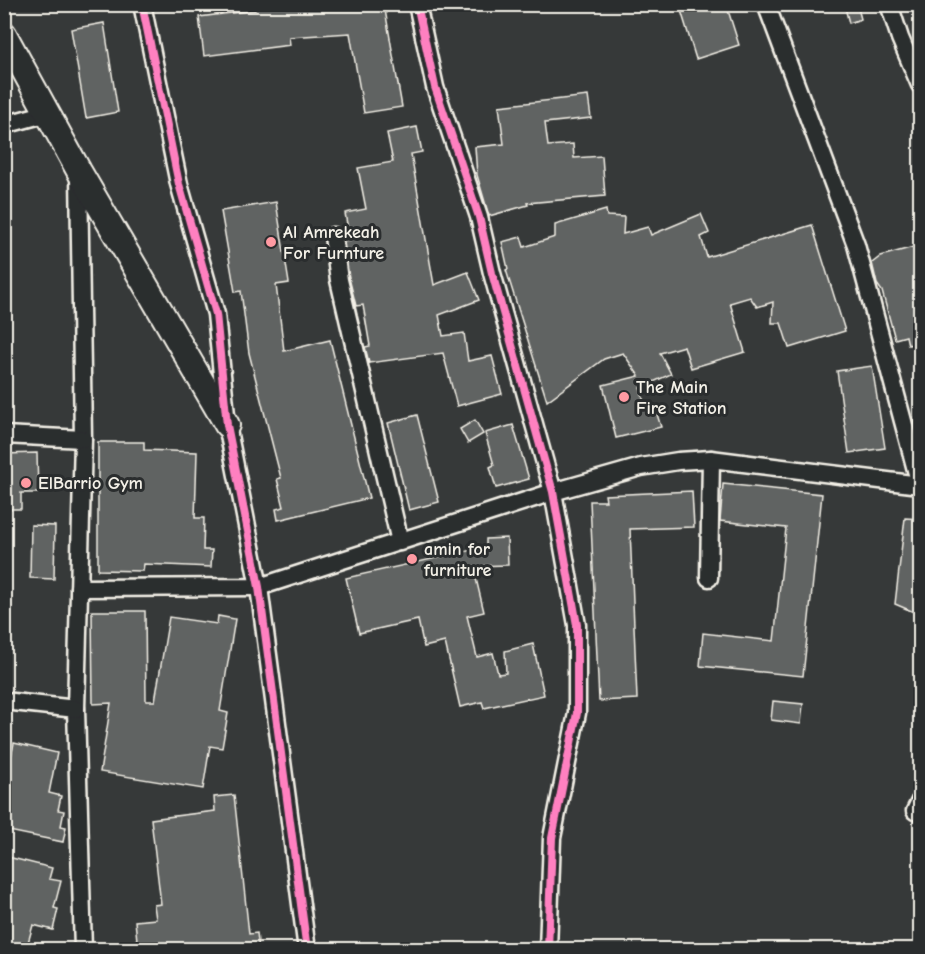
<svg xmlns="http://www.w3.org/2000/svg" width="925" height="954" font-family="'Comic Neue',sans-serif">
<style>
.building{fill:#616362;stroke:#f4f1e8;stroke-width:1.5}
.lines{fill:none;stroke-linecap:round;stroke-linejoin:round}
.street-casing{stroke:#f4f1e8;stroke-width:21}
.secondary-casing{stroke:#f4f1e8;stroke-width:28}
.street{stroke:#2a2d2e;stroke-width:16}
.secondary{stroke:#2a2d2e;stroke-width:24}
.cycleway-casing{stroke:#2a2d2e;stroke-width:11}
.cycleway{stroke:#ff80c0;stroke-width:8}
.poi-dot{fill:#ff9aa2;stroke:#2a2d2e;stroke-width:2}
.labels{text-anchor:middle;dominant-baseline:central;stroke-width:6;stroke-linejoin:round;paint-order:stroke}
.poi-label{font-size:18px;font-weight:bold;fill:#f4f1e8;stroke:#2a2d2e;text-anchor:start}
</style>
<rect width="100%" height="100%" fill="#363939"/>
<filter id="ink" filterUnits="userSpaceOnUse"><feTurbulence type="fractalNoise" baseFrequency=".0167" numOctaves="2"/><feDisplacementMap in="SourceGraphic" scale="12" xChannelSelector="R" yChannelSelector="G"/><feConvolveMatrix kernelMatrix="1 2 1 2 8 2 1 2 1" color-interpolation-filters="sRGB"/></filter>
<g filter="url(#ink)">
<g class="building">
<polygon points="255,4 384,4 402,107 364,113 350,33 289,37 290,45 204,56 199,17 255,10"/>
<polygon points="679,4 726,4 739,45 696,59"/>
<polygon points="844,4 857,4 861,19 849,23"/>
<polygon points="104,23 118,112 86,118 71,29"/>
<polygon points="588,96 591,118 545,123 548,146 573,144 574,158 602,156 605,196 527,203 528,205 489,216 477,175 475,147 504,144 499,106"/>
<polygon points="417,127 422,152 411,154 434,285 468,272 479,300 439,315 443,336 464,333 468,361 492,356 502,394 457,406 443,353 369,363 365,347 370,346 363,305 356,306 349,278 344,242 350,241 345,213 366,209 358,168 393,162 387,133"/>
<polygon points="276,202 289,283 276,285 284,351 330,340 369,498 278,520 276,509 284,507 277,479 281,478 249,353 241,291 235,292 221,211"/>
<polygon points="606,210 607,216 624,217 623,234 648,227 651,235 701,214 709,233 701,237 707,257 812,225 845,331 789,348 781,323 772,323 773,302 757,307 750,297 730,303 745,352 691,368 684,346 660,353 671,374 640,388 647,413 656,411 661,427 616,438 603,385 639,376 623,353 604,359 547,401 506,270 508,269 502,242 521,237 524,247 555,237 555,225"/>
<polygon points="921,245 921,342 908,345 906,336 895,339 882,291 877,284 872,263 881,256"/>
<polygon points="872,366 885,448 849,453 837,371"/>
<polygon points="417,415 439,502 409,510 388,423"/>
<polygon points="475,420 483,434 468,443 460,429"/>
<polygon points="513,425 529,479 496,488 490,467 494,465 485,433"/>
<polygon points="98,442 144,442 144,450 197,452 195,518 204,518 203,550 212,550 211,567 144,564 143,571 98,570"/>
<polygon points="37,453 38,493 21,493 21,509 4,509 4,454"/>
<polygon points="723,484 822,494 803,676 700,666 703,633 774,641 786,528 720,521"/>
<polygon points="692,491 694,527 630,529 637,699 599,701 590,501 606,501 605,495"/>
<polygon points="905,518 921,519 921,615 895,604"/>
<polygon points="31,525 55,526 54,579 30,578"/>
<polygon points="507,538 508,565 473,566 484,612 467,616 477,657 493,653 498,674 506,673 505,651 533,644 544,695 484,708 482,702 460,707 445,642 424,647 418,620 359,633 346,578 486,547 486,539"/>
<polygon points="92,611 145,611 146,701 155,701 169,617 217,624 218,616 235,619 220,711 228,713 222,748 210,746 203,789 100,772 111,703 93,704"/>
<polygon points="773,701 803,704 801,724 771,720"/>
<polygon points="14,743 57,753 49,793 61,796 58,810 64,811 61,826 66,827 63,842 4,830 4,770 8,771"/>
<polygon points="234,795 249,934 257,933 259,950 138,950 135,921 156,919 154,905 161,904 151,819 215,811 214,797"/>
<polygon points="4,856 52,868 49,879 61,881 54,908 58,909 53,930 33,925 26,950 4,945"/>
</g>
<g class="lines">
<defs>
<g id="street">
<polyline points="142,4 179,184 216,314 227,425 259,587 307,950"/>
<polyline points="417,4 435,87 479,217 492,273 553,492 577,625 577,713 552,838 548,950"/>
<polyline points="766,4 856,245 920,485"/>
<polyline points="889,4 900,38 920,85"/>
<polyline points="4,125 48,113"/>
<polyline points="79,174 83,439 76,709 83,950"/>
<polyline points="333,236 339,280 400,542"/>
<polyline points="4,435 83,439"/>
<polyline points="709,578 711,459"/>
<polyline points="79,588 259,587 553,492 641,467 678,461 711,459 920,485"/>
<polyline points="4,701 76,709"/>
<polyline points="915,811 920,801"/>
</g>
<polyline id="secondary" points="4,34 79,171 227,425"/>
</defs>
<use href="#street" class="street-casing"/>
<use href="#secondary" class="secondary-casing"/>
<use href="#street" class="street"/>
<use href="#secondary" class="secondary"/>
<defs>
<g id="cycleway">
<polyline points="142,4 179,184 216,314 227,425 259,587 307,950"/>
<polyline points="417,4 435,87 479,217 492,273 553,492 577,625 577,713 552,838 548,950"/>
</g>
</defs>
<use href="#cycleway" class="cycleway-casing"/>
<use href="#cycleway" class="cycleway"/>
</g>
</g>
<g class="poi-dot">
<circle cx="271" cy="242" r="6"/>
<circle cx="624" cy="397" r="6"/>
<circle cx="26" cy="483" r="6"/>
<circle cx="412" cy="559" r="6"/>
</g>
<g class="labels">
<g class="poi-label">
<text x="283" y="232">Al Amrekeah<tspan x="283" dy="21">For Furnture</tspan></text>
<text x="636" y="387">The Main<tspan x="636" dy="21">Fire Station</tspan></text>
<text x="38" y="483">ElBarrio Gym</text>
<text x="424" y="549">amin for<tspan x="424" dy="21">furniture</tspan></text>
</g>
</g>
<rect width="925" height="954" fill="none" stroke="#2a2d2e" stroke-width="24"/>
<rect x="12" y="12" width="901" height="930" fill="none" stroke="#f4f1e8" stroke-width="2" filter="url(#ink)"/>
</svg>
